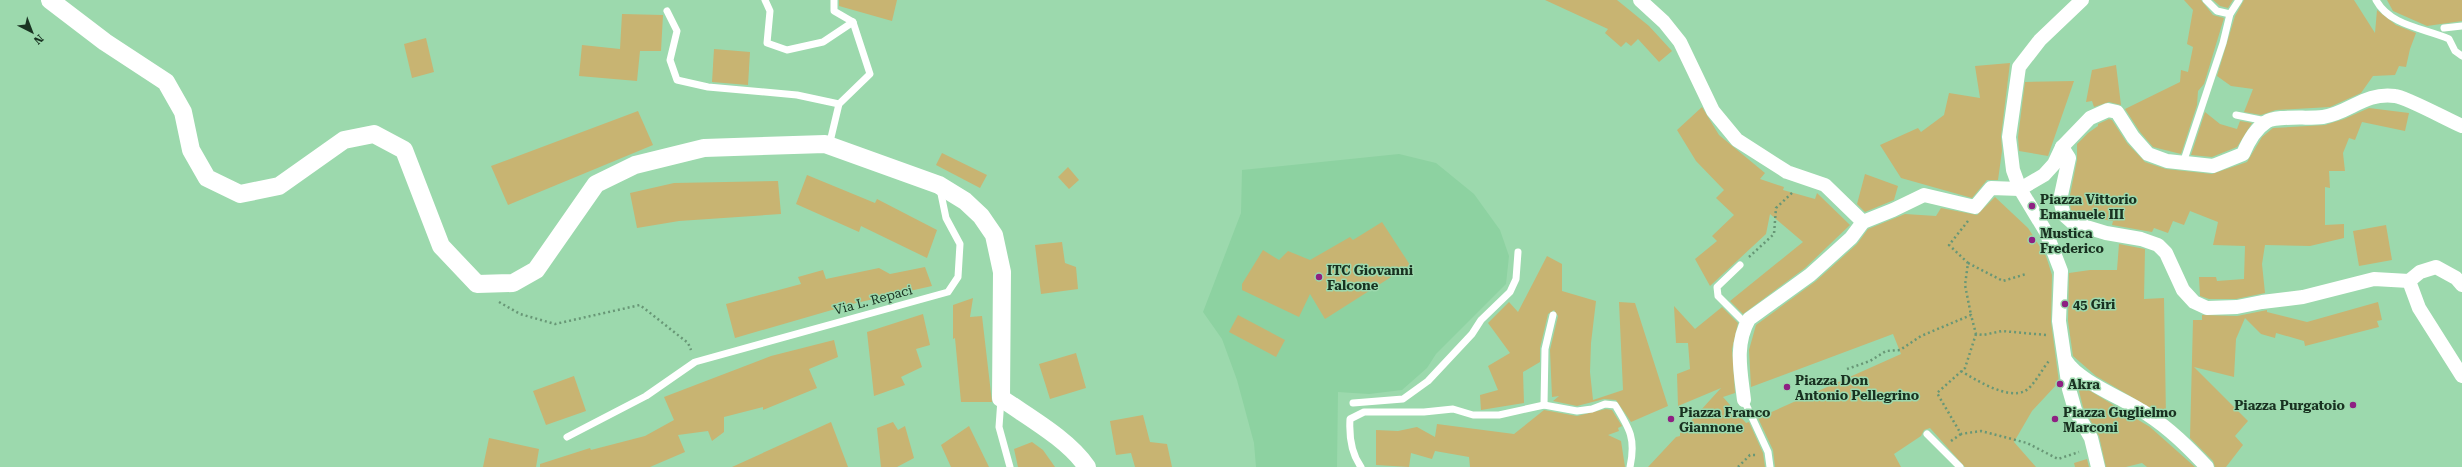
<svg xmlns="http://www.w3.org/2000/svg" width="2462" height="467" font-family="'Roboto Serif',serif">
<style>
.built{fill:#8dd2a1}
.building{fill:#c8b472}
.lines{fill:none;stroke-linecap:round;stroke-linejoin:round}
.path{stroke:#689776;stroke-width:2.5;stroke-dasharray:2 3;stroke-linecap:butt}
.service{stroke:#fff;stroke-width:7}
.minor{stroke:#fff;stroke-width:14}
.tertiary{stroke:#fff;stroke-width:18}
.poi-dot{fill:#8e2083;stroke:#9cd9ad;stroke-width:1.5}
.labels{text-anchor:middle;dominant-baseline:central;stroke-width:3;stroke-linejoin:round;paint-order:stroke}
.poi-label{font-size:13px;font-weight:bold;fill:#193221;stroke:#9cd9ad;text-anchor:start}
.street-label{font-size:13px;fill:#193221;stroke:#9cd9ad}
</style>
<rect width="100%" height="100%" fill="#9cd9ad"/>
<polygon class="built" points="1399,154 1436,163 1474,194 1500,230 1509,256 1506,284 1436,354 1427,368 1402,390 1369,394 1338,392 1337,467 1256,467 1254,443 1237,380 1222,339 1203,312 1241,213 1242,170"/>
<g class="building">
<polygon points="839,0 897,0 892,21 839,6"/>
<polygon points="1545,0 1617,0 1649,26 1672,51 1659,62 1638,39 1631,46 1626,42 1621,47 1605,33 1608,29"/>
<polygon points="2184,0 2201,0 2213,15 2224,18 2204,84 2198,91 2197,105 2181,154 2153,147 2140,132 2125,109 2180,82 2181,70 2188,72 2193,47 2187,44 2193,10"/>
<polygon points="2213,0 2233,0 2228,8 2220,6"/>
<polygon points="2244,0 2354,0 2375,33 2377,10 2396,25 2416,33 2410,49 2406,67 2399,66 2395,75 2373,76 2361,93 2330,107 2276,110 2261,115 2244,112 2253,89 2231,86 2217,76 2235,16"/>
<polygon points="2387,0 2462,0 2462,21 2427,26 2393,11"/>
<polygon points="622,14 663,15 661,51 640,51 637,81 579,76 582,45 620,49"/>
<polygon points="426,38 434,72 412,78 404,44"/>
<polygon points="714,49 750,52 748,85 712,82"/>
<polygon points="2010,63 2001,136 2002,151 1998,180 1987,180 1972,198 1901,178 1880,145 1918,128 1921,132 1944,115 1949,93 1980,98 1975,66"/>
<polygon points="2116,65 2121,105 2109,102 2094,107 2092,101 2086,102 2092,70"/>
<polygon points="2074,81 2048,156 2019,151 2018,137 2025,82"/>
<polygon points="1702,107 1719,135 1765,173 1760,179 1784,187 1783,190 1815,199 1817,193 1850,225 1805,268 1743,314 1730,301 1803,242 1770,214 1766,234 1710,286 1695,259 1717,241 1712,236 1734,215 1716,198 1724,190 1696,161 1677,130"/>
<polygon points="2369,108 2409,113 2405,131 2362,122 2355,140 2349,138 2343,153 2345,171 2329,171 2330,188 2325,187 2325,225 2344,224 2344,238 2310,246 2265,245 2262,264 2265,293 2236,299 2209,299 2200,296 2199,277 2216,277 2217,281 2244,279 2245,246 2213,245 2218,222 2190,211 2184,225 2173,221 2168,233 2154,228 2152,232 2112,225 2113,221 2078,216 2071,210 2069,200 2077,160 2077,144 2088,133 2098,126 2098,124 2109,119 2112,120 2127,143 2145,162 2166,169 2212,174 2247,162 2262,137 2273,128 2325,125 2344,119"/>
<polygon points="638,111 653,145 508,205 491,166"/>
<polygon points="2205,112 2220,124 2237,129 2240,121 2252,123 2237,147 2212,157 2191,155"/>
<polygon points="942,153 987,175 980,188 936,165"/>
<polygon points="1068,167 1079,180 1069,189 1058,177"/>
<polygon points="1865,174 1898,186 1894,200 1865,212 1857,204"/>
<polygon points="807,175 875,203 877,199 937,230 927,258 861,226 859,232 796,204"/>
<polygon points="778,181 781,214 679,221 637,228 630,193 674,183"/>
<polygon points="1995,197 2028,228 2046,256 2052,275 2051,322 2059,382 2032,411 2014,442 2036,467 1965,467 1930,428 1924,430 1921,436 1894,454 1901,467 1775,467 1773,450 1758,418 1901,354 1893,334 1751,387 1749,350 1756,325 1816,281 1857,244 1868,229 1905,214 1936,216 1941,208 1977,215"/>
<polygon points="1382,222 1410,265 1325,319 1310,294 1299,317 1242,290 1242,284 1263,250 1279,260 1288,251 1310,260 1350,237 1353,240"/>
<polygon points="2386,225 2392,260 2359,266 2353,231"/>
<polygon points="1062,242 1065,263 1076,267 1078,289 1041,294 1035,245"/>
<polygon points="2119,244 2145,249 2144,299 2164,298 2166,417 2096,376 2073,356 2068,321 2069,273 2090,270 2117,270"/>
<polygon points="1547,256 1562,264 1562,291 1596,301 1591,343 1590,372 1593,400 1623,390 1619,302 1635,303 1668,406 1631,422 1616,400 1604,399 1577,406 1553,401 1559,396 1552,397 1550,350 1558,316 1554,310 1548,314 1540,348 1540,362 1523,372 1524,403 1481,410 1480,395 1498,390 1488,366 1510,353 1488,323 1509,302 1518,312"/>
<polygon points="925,267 932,286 856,303 735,338 726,304 801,284 798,277 823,270 826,279 879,268 890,274"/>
<polygon points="973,298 970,317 982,316 992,402 961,402 955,338 953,339 953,305"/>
<polygon points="2378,302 2382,320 2377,321 2379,327 2305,346 2304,341 2276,333 2275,338 2261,334 2245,318 2236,339 2234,377 2194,367 2248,421 2235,436 2243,445 2226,467 2215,467 2213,461 2190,438 2193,320 2202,320 2202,315 2237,316 2267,310 2267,312 2307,322"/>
<polygon points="1674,306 1695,329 1722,307 1738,323 1732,349 1735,393 1723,397 1746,423 1749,422 1763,453 1765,467 1648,467 1676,437 1680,436 1680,433 1721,388 1678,406 1677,374 1690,369 1688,343 1676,343"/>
<polygon points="923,314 930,345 916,349 922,367 901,377 905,385 874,396 867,332"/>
<polygon points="1238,315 1285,340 1276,357 1229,332"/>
<polygon points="834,340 838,357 809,369 817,388 763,410 763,407 724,417 724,432 712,441 708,431 678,435 685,452 650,467 540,467 540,464 590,448 591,450 645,436 674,420 664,397 771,356"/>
<polygon points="1076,353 1086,388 1050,399 1039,364"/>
<polygon points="574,376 586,411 546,425 533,391"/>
<polygon points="2077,383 2150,427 2195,467 2147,467 2142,463 2126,467 2106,467 2099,436 2083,407"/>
<polygon points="1606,409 1612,410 1622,426 1618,428 1619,431 1608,435 1621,441 1625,467 1470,467 1469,457 1435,451 1432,459 1411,453 1409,467 1376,465 1376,430 1398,431 1417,427 1435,437 1437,424 1514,434 1544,410 1577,416"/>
<polygon points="1143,415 1150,442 1167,444 1172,467 1135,467 1131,453 1116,455 1110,421"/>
<polygon points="831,422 848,467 732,467"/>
<polygon points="893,422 898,430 905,426 914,458 897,467 881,467 877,428"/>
<polygon points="969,426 989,467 951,467 941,445"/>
<polygon points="489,438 539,449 536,467 483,467"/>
<polygon points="1032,442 1043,450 1055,467 1018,467 1014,449"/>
<polygon points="2087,459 2089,467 2075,467 2074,463"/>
</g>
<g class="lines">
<g class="path">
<polyline points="1968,221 1949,245 1968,263 1965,285 1971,315"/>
<polyline points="1749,257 1774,234 1776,208 1794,191"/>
<polyline points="1968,263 2003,281 2026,274"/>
<polyline points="499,302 520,314 555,324 640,305 688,343 691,350"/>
<polyline points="1976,334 1965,368 1937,393 1961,434 1981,431 2027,443 2058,459 2079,452"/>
<polyline points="1847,369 1870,361 1886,351 1900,350 1921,336 1971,315 1976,334 1983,335 2002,331 2046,335"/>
<path d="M1961,371C1976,380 2008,400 2025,391C2034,386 2042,369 2049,361"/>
<polyline points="1951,441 1961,434"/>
<polyline points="1738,467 1750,455 1757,455"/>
</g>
<g class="service">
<polyline points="765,0 770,11 767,43 787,50 823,42 853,22"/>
<polyline points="2206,0 2217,11 2230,14"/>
<path d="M2376,0C2390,26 2424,28 2449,39L2455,51L2462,56"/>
<polyline points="667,11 677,31 670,60 677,80 708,87 797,95 839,104"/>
<polyline points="2444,28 2462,26"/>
<polyline points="2236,115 2266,121"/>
<polyline points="829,146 839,104 870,74 853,22 834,11 834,0"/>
<polyline points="2183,163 2223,43 2230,14 2239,0"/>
<polyline points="1740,265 1717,287 1718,296 1746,324"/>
<polyline points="1001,399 999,427 1010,467"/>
<polyline points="1744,400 1768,452 1770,467"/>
<polyline points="1353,403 1403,399 1428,381 1472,334 1481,320 1510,292 1516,279 1518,252"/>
<polyline points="1544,405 1545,349 1553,315"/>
<polyline points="1927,434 1960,467"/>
<polyline points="567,437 646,396 695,362 948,292 958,277 960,244 946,218 940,189"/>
<path d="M1361,467C1351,453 1349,436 1350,419L1364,412H1424L1453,409L1473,415H1499L1544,405L1577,411L1592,409L1605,404L1615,405C1630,429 1636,439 1630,467"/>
</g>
<g class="minor">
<polyline points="1640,0 1664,22 1680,42 1713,111 1737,140 1787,172 1825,185 1863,222"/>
<polyline points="2082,0 2040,40 2019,67 2009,137 2013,170 2020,189 2046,232 2061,271 2059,321 2069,389 2075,410 2091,438 2098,467"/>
<polyline points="2062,147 2069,158 2060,200 2064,215 2073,223 2106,233 2141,239 2158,245 2166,253 2183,290 2194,302 2207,308 2237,307 2262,302 2303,297 2374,279 2409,281"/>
<polyline points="2462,285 2456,278 2436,267 2420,272 2409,281 2419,308 2462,376"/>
<path d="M2066,361C2079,382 2125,399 2147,414C2170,429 2188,447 2207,467"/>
<path d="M1744,400C1741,373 1734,345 1749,319L1810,275L1851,238L1863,222L1893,210L1924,195L1975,207L1991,188L2020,189L2044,175L2054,164L2062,147L2090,118L2108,110L2117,112L2133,137L2148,154L2167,161L2213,166L2243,154C2248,142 2255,129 2266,122C2275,115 2308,119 2323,117C2350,113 2364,92 2395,96C2406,97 2448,120 2462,126"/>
</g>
<path class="tertiary" d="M50,0L105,42L166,82L183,112L191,150L207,178L240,194L279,186L344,140L374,134L404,150L441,246L477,284L513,283L536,270L596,184L635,165L704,148L825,144L939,185L965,201L981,216L994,235L1002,272L1001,398C1028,417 1068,439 1087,467"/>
</g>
<g class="poi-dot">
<circle cx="2032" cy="206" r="4"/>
<circle cx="2032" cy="240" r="4"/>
<circle cx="1319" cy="277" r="4"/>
<circle cx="2065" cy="304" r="4"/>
<circle cx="2060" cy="384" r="4"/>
<circle cx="1787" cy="387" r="4"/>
<circle cx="2353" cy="405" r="4"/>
<circle cx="1671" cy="419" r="4"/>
<circle cx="2055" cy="419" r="4"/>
</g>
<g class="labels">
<g class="poi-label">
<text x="2040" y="199">Piazza Vittorio<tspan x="2040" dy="15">Emanuele III</tspan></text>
<text x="2040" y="233">Mustica<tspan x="2040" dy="15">Frederico</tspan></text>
<text x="1327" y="270">ITC Giovanni<tspan x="1327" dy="15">Falcone</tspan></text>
<text x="2073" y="304">45 Giri</text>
<text x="1795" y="380">Piazza Don<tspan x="1795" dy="15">Antonio Pellegrino</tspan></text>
<text x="2068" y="384">Akra</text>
<text x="2345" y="405" text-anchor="end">Piazza Purgatoio</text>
<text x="1679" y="412">Piazza Franco<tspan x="1679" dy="15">Giannone</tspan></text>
<text x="2063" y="412">Piazza Guglielmo<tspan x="2063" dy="15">Marconi</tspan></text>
</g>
<g class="street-label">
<text transform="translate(873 300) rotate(-15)">Via L. Repaci</text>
</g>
</g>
<g transform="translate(32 32) rotate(138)" stroke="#9cd9ad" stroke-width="3" paint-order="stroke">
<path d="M0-3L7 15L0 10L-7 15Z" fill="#193221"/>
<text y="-6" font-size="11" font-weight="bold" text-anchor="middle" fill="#193221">N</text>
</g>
</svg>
